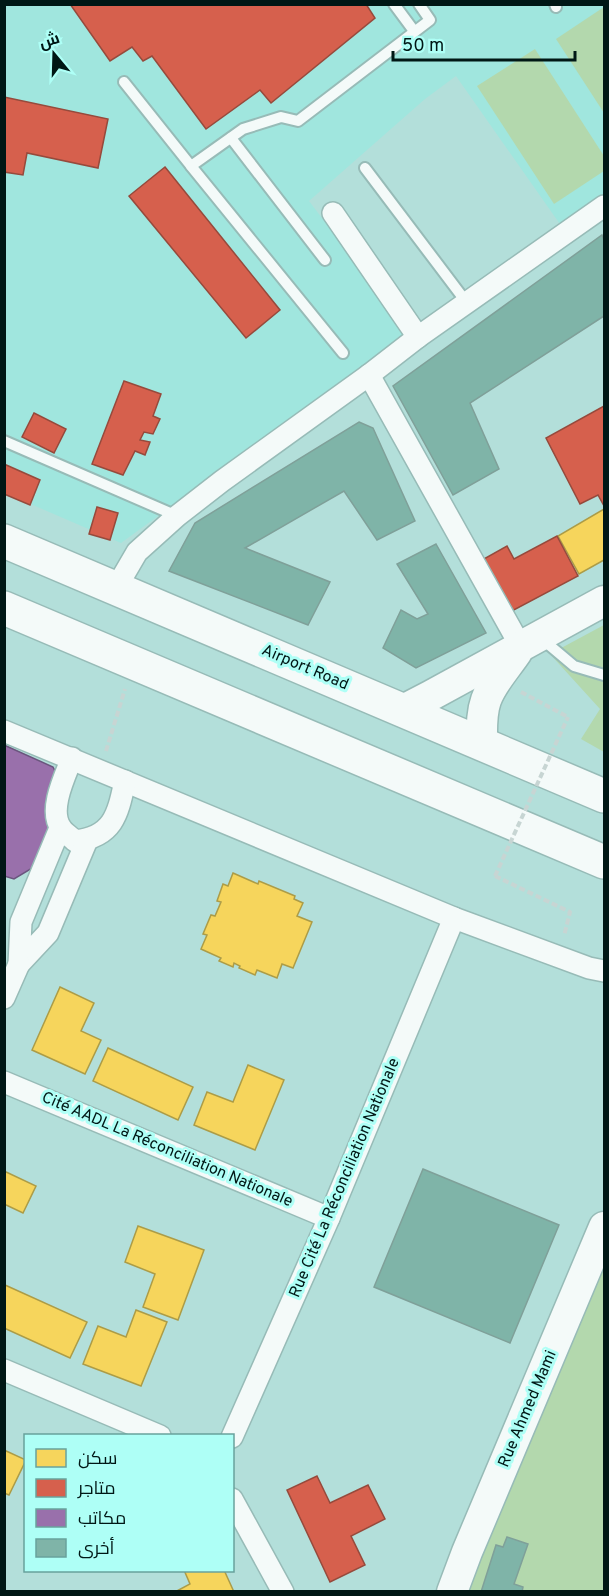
<svg xmlns="http://www.w3.org/2000/svg" width="609" height="1596" font-family="Overpass,Cairo,sans-serif">
<style>
.built{fill:#a0e6de}
.green{fill:#b3d8ad}
.homes{fill:#f6d55c;stroke:#ac9c47;stroke-width:1.5}
.shops{fill:#d6604d;stroke:#964a3c;stroke-width:1.5}
.offices{fill:#9970ab;stroke:#6b557e;stroke-width:1.5}
.building{fill:#7fb4a8;stroke:#7fa099;stroke-width:1.5}
.lines{fill:none;stroke-linecap:round;stroke-linejoin:round}
.lane-casing{stroke:#97bbb7;stroke-width:14}
.street-casing{stroke:#97bbb7;stroke-width:24}
.secondary-casing{stroke:#97bbb7;stroke-width:33}
.highway-casing{stroke:#97bbb7;stroke-width:36}
.path{stroke:#c7d5d3;stroke-width:4;stroke-dasharray:6 3;stroke-linecap:butt}
.lane{stroke:#f4faf9;stroke-width:10}
.street{stroke:#f4faf9;stroke-width:21}
.secondary{stroke:#f4faf9;stroke-width:30}
.highway{stroke:#f4faf9;stroke-width:33}
.path-bridge{stroke:#c7d5d3;stroke-width:4;stroke-dasharray:6 3;stroke-linecap:butt}
.labels{text-anchor:middle;dominant-baseline:central;stroke-width:6;stroke-linejoin:round;paint-order:stroke}
.street-label{font-size:16px;fill:#001715;stroke:#aefff6}
</style>
<rect width="100%" height="100%" fill="#b3dfda"/>
<polygon class="built" points="5,5 604,5 604,196 562,227 456,76 425,99 309,201 409,333 121,543 5,493"/>
<g class="green">
<polygon points="604,7 604,113 556,39"/>
<polygon points="535,49 604,156 604,171 554,204 477,86"/>
<polygon points="604,625 604,752 581,739 600,709 550,654"/>
<polygon points="604,1259 604,1591 463,1591"/>
</g>
<g class="homes">
<polygon points="604,509 604,560 579,574 558,536"/>
<polygon points="233,873 258,884 259,881 295,896 294,899 303,903 297,916 312,922 293,968 282,964 277,978 257,970 255,975 239,968 240,966 234,963 233,967 219,961 221,958 201,949 207,935 203,934 211,915 215,916 221,902 217,901 223,884 228,886"/>
<polygon points="60,987 94,1003 81,1031 101,1040 85,1074 32,1050"/>
<polygon points="108,1048 193,1087 178,1120 93,1081"/>
<polygon points="248,1065 284,1080 255,1150 194,1125 207,1092 233,1102"/>
<polygon points="4,1171 36,1186 23,1213 4,1204"/>
<polygon points="138,1226 204,1250 178,1320 143,1307 155,1274 125,1262"/>
<polygon points="5,1285 87,1322 70,1358 4,1328"/>
<polygon points="136,1310 167,1322 141,1386 83,1364 98,1326 126,1337"/>
<polygon points="4,1450 26,1460 9,1495 4,1493"/>
<polygon points="184,1570 224,1570 234,1592 175,1592 190,1584"/>
</g>
<g class="shops">
<polygon points="70,4 366,4 375,18 271,103 260,90 206,129 152,56 143,61 132,47 110,61"/>
<polygon points="4,97 108,119 98,168 27,153 23,175 4,172"/>
<polygon points="165,167 280,310 246,338 129,196"/>
<polygon points="124,381 161,394 153,416 160,419 153,434 144,432 140,440 150,442 145,455 135,451 123,475 92,464"/>
<polygon points="604,406 604,506 598,495 580,504 546,438"/>
<polygon points="34,413 66,429 54,453 22,437"/>
<polygon points="4,464 40,480 30,505 4,494"/>
<polygon points="97,507 118,513 110,540 89,534"/>
<polygon points="557,536 578,576 510,612 482,560 507,546 514,559"/>
<polygon points="317,1476 330,1503 368,1485 385,1519 351,1536 365,1565 330,1582 287,1490"/>
</g>
<polygon class="offices" points="4,745 53,767 56,773 50,826 34,867 14,879 4,876"/>
<g class="building">
<polygon points="602,235 604,240 604,316 470,403 499,469 453,495 393,386"/>
<polygon points="359,422 373,428 415,521 377,540 344,491 245,548 330,582 308,625 169,571 195,523"/>
<polygon points="436,544 486,633 416,668 383,648 401,610 417,619 428,614 397,564"/>
<polygon points="423,1169 559,1225 510,1343 374,1287"/>
<polygon points="507,1537 528,1544 514,1584 523,1587 522,1592 481,1592 496,1545 503,1547"/>
</g>
<g class="lines">
<defs>
<g id="lane">
<polyline points="394,4 414,31"/>
<polyline points="555,4 556,7"/>
<polyline points="124,82 191,166"/>
<polyline points="231,138 325,260"/>
<polyline points="365,168 467,303"/>
<polyline points="343,353 191,166 243,129 281,117 298,121 430,20 419,4"/>
<polyline points="4,441 177,516"/>
<polyline points="542,639 574,666 604,675"/>
</g>
<g id="street">
<polyline points="333,213 418,337"/>
<polyline points="369,375 521,647"/>
<polyline points="116,588 137,552 177,516 222,481 369,375 418,337 604,206"/>
<polyline points="4,731 454,918 589,968 604,971"/>
<path d="M72,758C65,776 48,810 61,828C64,833 71,837 75,841C114,837 118,813 125,781"/>
<polyline points="60,828 21,922 19,964 48,933 87,840"/>
<polyline points="4,998 19,964"/>
<polyline points="4,1082 329,1218"/>
<polyline points="4,1370 160,1436"/>
<polyline points="232,1437 329,1218 454,918"/>
<polyline points="232,1499 283,1592"/>
</g>
<g id="secondary">
<polyline points="403,710 430,696 604,601"/>
<path d="M482,743C482,728 481,714 486,700C492,683 507,667 517,652"/>
<polyline points="452,1592 467,1552 604,1227"/>
</g>
<g id="highway">
<polyline points="4,541 604,796"/>
<polyline points="4,608 604,862"/>
</g>
</defs>
<use href="#lane" class="lane-casing"/>
<use href="#street" class="street-casing"/>
<use href="#secondary" class="secondary-casing"/>
<use href="#highway" class="highway-casing"/>
<g class="path">
<polyline points="521,692 568,717"/>
<polyline points="106,751 125,689"/>
<polyline points="495,876 570,912 564,936"/>
</g>
<use href="#lane" class="lane"/>
<use href="#street" class="street"/>
<use href="#secondary" class="secondary"/>
<use href="#highway" class="highway"/>
<polyline class="path-bridge" points="495,876 568,717"/>
</g>
<g class="labels">
<g class="street-label">
<text transform="translate(305 668) rotate(23)">Airport Road</text>
<text transform="translate(167 1150) rotate(23)">Cité AADL La Réconciliation Nationale</text>
<text transform="translate(345 1178) rotate(-67)">Rue Cité La Réconciliation Nationale</text>
<text transform="translate(528 1409) rotate(-67)">Rue Ahmed Mami</text>
</g>
</g>
<rect width="609" height="1596" fill="none" stroke="#001715" stroke-width="12"/>
<rect x="24" y="1434" width="210" height="138" fill="#aefff6" stroke="#68a29c" stroke-width="1.5"/>
<rect x="36" y="1449" width="30" height="18" fill="#f6d55c" stroke="#68a29c" stroke-width="1.5"/>
<text x="78" y="1464" font-size="18" fill="#001715">سكن</text>
<rect x="36" y="1479" width="30" height="18" fill="#d6604d" stroke="#68a29c" stroke-width="1.5"/>
<text x="78" y="1494" font-size="18" fill="#001715">متاجر</text>
<rect x="36" y="1509" width="30" height="18" fill="#9970ab" stroke="#68a29c" stroke-width="1.5"/>
<text x="78" y="1524" font-size="18" fill="#001715">مكاتب</text>
<rect x="36" y="1539" width="30" height="18" fill="#7fb4a8" stroke="#68a29c" stroke-width="1.5"/>
<text x="78" y="1554" font-size="18" fill="#001715">أخرى</text>
<g transform="translate(54 54) rotate(341)" stroke="#aefff6" stroke-width="4.5" paint-order="stroke">
<path d="M0-4.5L10 22L0 15L-10 22Z" fill="#001715"/>
<text y="-9" font-size="16" font-weight="bold" text-anchor="middle" fill="#001715">ش</text>
</g>
<path d="M393 51v9h182v-9" fill="none" stroke="#001715" stroke-width="3"/>
<text x="402" y="51" font-size="18" fill="#001715" stroke="#aefff6" stroke-width="4.5" paint-order="stroke">50 m</text>
</svg>
